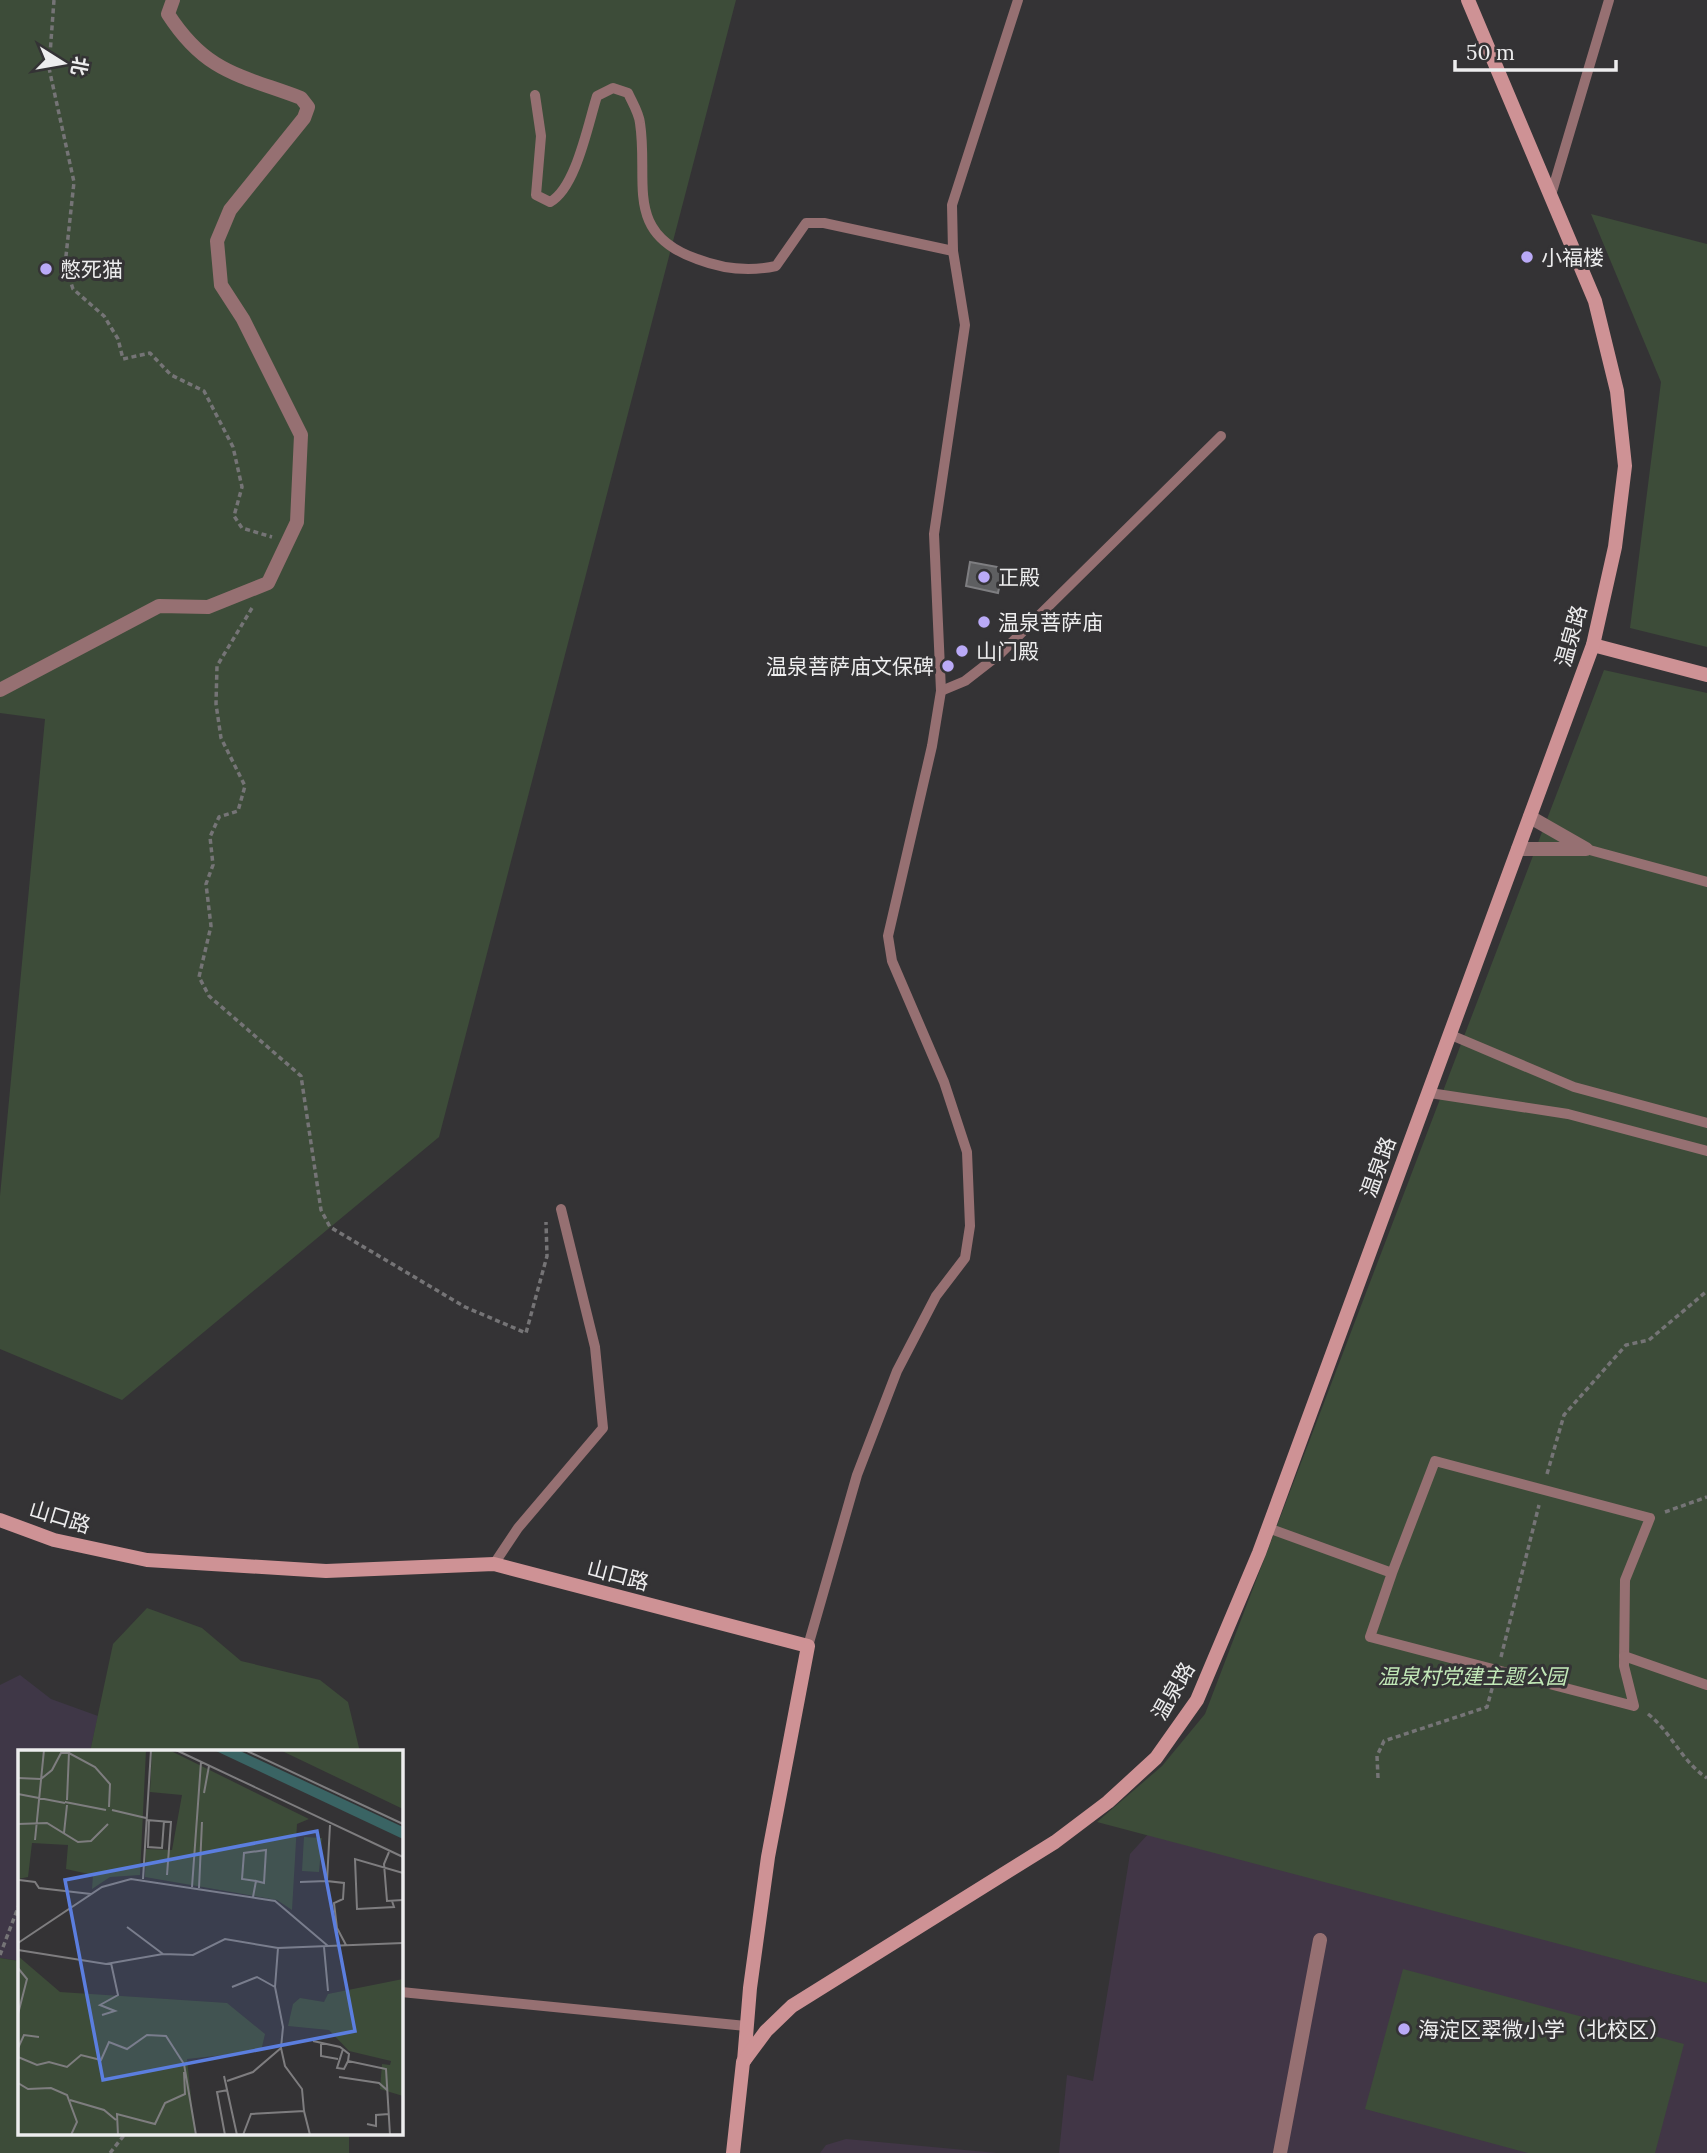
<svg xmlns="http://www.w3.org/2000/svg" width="1707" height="2153" font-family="Lora,'Noto Sans SC',serif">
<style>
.education{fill:#413646}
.medical{fill:#3f3747}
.green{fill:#3d4c39}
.building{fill:#5e5f61;stroke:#7e7e81;stroke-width:2}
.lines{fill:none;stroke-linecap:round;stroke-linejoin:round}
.path{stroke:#757476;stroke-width:3.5;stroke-dasharray:5 3.5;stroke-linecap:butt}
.lane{stroke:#967072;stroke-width:10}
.street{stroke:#967072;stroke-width:14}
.secondary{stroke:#ce9295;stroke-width:14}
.poi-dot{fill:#baaaf7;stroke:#343335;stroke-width:2.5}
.labels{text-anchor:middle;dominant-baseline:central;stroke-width:6;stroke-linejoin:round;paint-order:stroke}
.poi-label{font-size:21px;fill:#ededee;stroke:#343335;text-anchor:start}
.street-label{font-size:21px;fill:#ededee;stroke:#343335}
.park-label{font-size:21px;font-style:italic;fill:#c1e8b7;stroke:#343335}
.inset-road{fill:none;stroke:#7e7d7f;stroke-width:2}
.view{fill:#5b7edf;fill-opacity:0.15;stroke:#5b7edf;stroke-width:3.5}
.inset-edge{fill:none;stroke:#ededee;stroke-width:3.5}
</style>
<rect width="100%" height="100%" fill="#343335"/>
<g class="education">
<polygon points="1149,1833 1707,1983 1707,2153 1059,2153 1067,2075 1093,2081 1130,1854"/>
<polygon points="846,2139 879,2142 997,2153 820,2153 826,2145"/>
</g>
<polygon class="medical" points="20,1675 51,1699 98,1716 90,1752 19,1752 19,1961 0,1958 0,1685"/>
<g class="green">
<polygon points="0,0 736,0 439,1137 122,1400 0,1349 0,1196 45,719 0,713"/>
<polygon points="1591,214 1707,244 1707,647 1630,628 1661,382"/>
<polygon points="1604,670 1707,693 1707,1983 1097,1822 1162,1766 1205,1714"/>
<polygon points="147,1608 202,1628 241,1661 320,1680 348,1702 360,1752 90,1752 113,1644"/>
<polygon points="0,1958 19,1961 19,2134 349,2134 349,2153 0,2153"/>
<polygon points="1403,1969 1684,2044 1655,2153 1528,2153 1365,2109"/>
</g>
<polygon class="building" points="970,562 1003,568 998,593 966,586"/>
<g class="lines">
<g class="path">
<polyline points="54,0 49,68 74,182 65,265 73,289 104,316 118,339 123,359 150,353 171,375 204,391 233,447 242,487 234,516 242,528 272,537"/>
<polyline points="252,608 217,666 216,704 221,738 245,786 238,811 219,817 210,837 213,865 206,884 211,926 199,977 209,996 301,1076 321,1210 330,1227 465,1307 526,1333 547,1256 546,1222"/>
<polyline points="1547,1474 1564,1415 1626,1345 1649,1340 1707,1291"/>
<polyline points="1665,1512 1707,1497"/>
<polyline points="1501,1657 1539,1505"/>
<path d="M1648,1714C1672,1733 1682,1762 1707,1778"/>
<polyline points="1378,1778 1377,1756 1384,1741 1487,1707 1493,1685"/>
<polyline points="0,1955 19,1905"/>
<polyline points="110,2153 125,2134"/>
</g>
<g class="lane">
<path d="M535,95L541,136L536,195L550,202C576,188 588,124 597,96L613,88L628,93C632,102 639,113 640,123C649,182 623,233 697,259C723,269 749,272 776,266L806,223H824L953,251"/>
<polyline points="1551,195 1609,0"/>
<polyline points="941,691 965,681 1001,653 1221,436"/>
<polyline points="1586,849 1707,882"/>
<polyline points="1451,1035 1574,1087 1707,1123"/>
<polyline points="1430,1093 1568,1114 1707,1151"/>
<polyline points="1268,1528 1392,1573 1370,1637 1634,1706 1624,1666 1625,1580 1650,1518 1435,1461 1392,1573"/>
<polyline points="494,1564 518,1528 603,1428 595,1347 561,1209"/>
<polyline points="808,1646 857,1475 897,1371 936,1296 965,1258 970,1226 967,1152 944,1082 892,961 888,936 932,746 941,691 934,534 965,325 953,251 952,205 1018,0"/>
<polyline points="1624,1656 1707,1685"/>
<polyline points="401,1992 746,2026"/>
</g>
<g class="street">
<path d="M0,690L159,606L208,607L268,583L297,522L301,435L243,319L221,285L217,241L230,210L304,118L308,107L301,98C240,75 206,73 168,14L173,0"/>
<polyline points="1518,849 1586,849 1530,817"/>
<polyline points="1280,2153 1320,1940"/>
</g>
<g class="secondary">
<polyline points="1593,645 1707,675"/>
<polyline points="0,1520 54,1540 147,1560 326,1571 494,1564 808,1646 768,1857 750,1988 744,2061"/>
<polyline points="733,2153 743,2062 766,2031 792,2006 1055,1842 1108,1802 1156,1758 1197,1700 1259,1553 1593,645 1615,547 1625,466 1617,391 1595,301 1468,0"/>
</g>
</g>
<g class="poi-dot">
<circle cx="1527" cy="257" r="7"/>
<circle cx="46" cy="269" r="7"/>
<circle cx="984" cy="577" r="7"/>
<circle cx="984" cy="622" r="7"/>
<circle cx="962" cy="651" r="7"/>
<circle cx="948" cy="666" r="7"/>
<circle cx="1404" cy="2029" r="7"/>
</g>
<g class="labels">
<g class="poi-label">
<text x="1541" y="257">小福楼</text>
<text x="60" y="269">憋死猫</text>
<text x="998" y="577">正殿</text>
<text x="998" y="622">温泉菩萨庙</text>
<text x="976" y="651">山门殿</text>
<text x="934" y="666" text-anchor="end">温泉菩萨庙文保碑</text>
<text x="1418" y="2029">海淀区翠微小学（北校区）</text>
</g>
<g class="street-label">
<text transform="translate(1571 636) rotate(-74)">温泉路</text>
<text transform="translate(1378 1167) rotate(-70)">温泉路</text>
<text transform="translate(60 1517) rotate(17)">山口路</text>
<text transform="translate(618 1575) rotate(15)">山口路</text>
<text transform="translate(1173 1691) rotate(-60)">温泉路</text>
</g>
<g class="park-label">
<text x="1472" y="1676">温泉村党建主题公园</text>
</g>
</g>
<g transform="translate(18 1750)">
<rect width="385" height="385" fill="#343335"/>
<path d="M0,0H128L122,125L92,127L74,139L75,125L48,119L50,95L14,93L10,127L0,129ZM134,0H151L291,69L279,74L274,160L259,150L127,127L128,99L154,100L164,45L132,42ZM262,0H385V59ZM286,87L304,88L301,122L284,121ZM0,206L42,242L209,253L247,284L243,301L169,309L177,385H0ZM385,229V346L362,339L364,314L372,315L373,311L331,301L311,280L270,276L275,254L282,248L306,252L310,244Z" fill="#3d4c39"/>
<path d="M196,0H220L385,77V89Z" fill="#3a6464"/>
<path class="inset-road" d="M158,0L385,107M227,0L385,74M0,28L23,29L34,20L43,3H51L77,17L92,34L91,57M186,43L191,16M0,44L47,53M49,50L51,2M52,53L47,52L88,60M94,60L128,68M128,70L153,72L149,125M131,70L130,97L144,98L146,71M0,74L29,73L60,92L73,91L90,74M312,75L309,131L326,133L325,149L316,153L319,178L328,195M46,83L49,55M17,90L26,0M371,102L366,114L369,151L385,150M125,129L133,0M1,130L17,132L21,138L73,144M282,132L309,131M174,137L183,12M181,138L184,72M235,147L238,131L246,133L248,100L226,103L224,129L238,131M374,151L376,157L339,159L337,109L385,123M109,177L145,204M0,193L84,137L113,129L257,151L310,196L385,193M306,197L310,241M0,200L88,214L145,204L175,205L207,189L260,198M0,218L9,229L0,264M214,237L239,227L257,237M84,265L97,261L82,255L100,245L93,213M295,291L322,297L331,304L330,311L368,319L372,385M303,293V306L320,309M0,298L6,285L21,287M325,299L319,318L326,319L330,311M0,307L19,315L31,312L49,317L63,305L83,310L91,292L109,299L129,285L148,286L166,314L178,385M206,326L219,385M321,327L361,333L369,340M209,331L235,322L263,298M0,333L10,339L33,338L49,345L59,372L53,385M52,350L86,360L98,370M286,361L292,385M349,374L358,376V365L371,364M100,385L99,364L137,374L147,353L167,344L166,322M207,385L199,342L210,340M225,385L233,364L286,361L284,339L267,316L263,298L265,277L257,237L260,198L310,196"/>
<path class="view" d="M299,81L337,281L85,330L47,130Z"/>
<rect width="385" height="385" class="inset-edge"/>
</g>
<g transform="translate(63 63) rotate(101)" stroke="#343335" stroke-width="5" paint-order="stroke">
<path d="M0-5L12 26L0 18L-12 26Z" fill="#ededee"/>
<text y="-10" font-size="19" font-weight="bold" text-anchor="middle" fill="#ededee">北</text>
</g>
<path d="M1455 60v10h161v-10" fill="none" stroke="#ededee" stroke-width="3.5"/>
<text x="1466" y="60" font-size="21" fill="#ededee" stroke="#343335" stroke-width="5" paint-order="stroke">50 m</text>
</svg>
